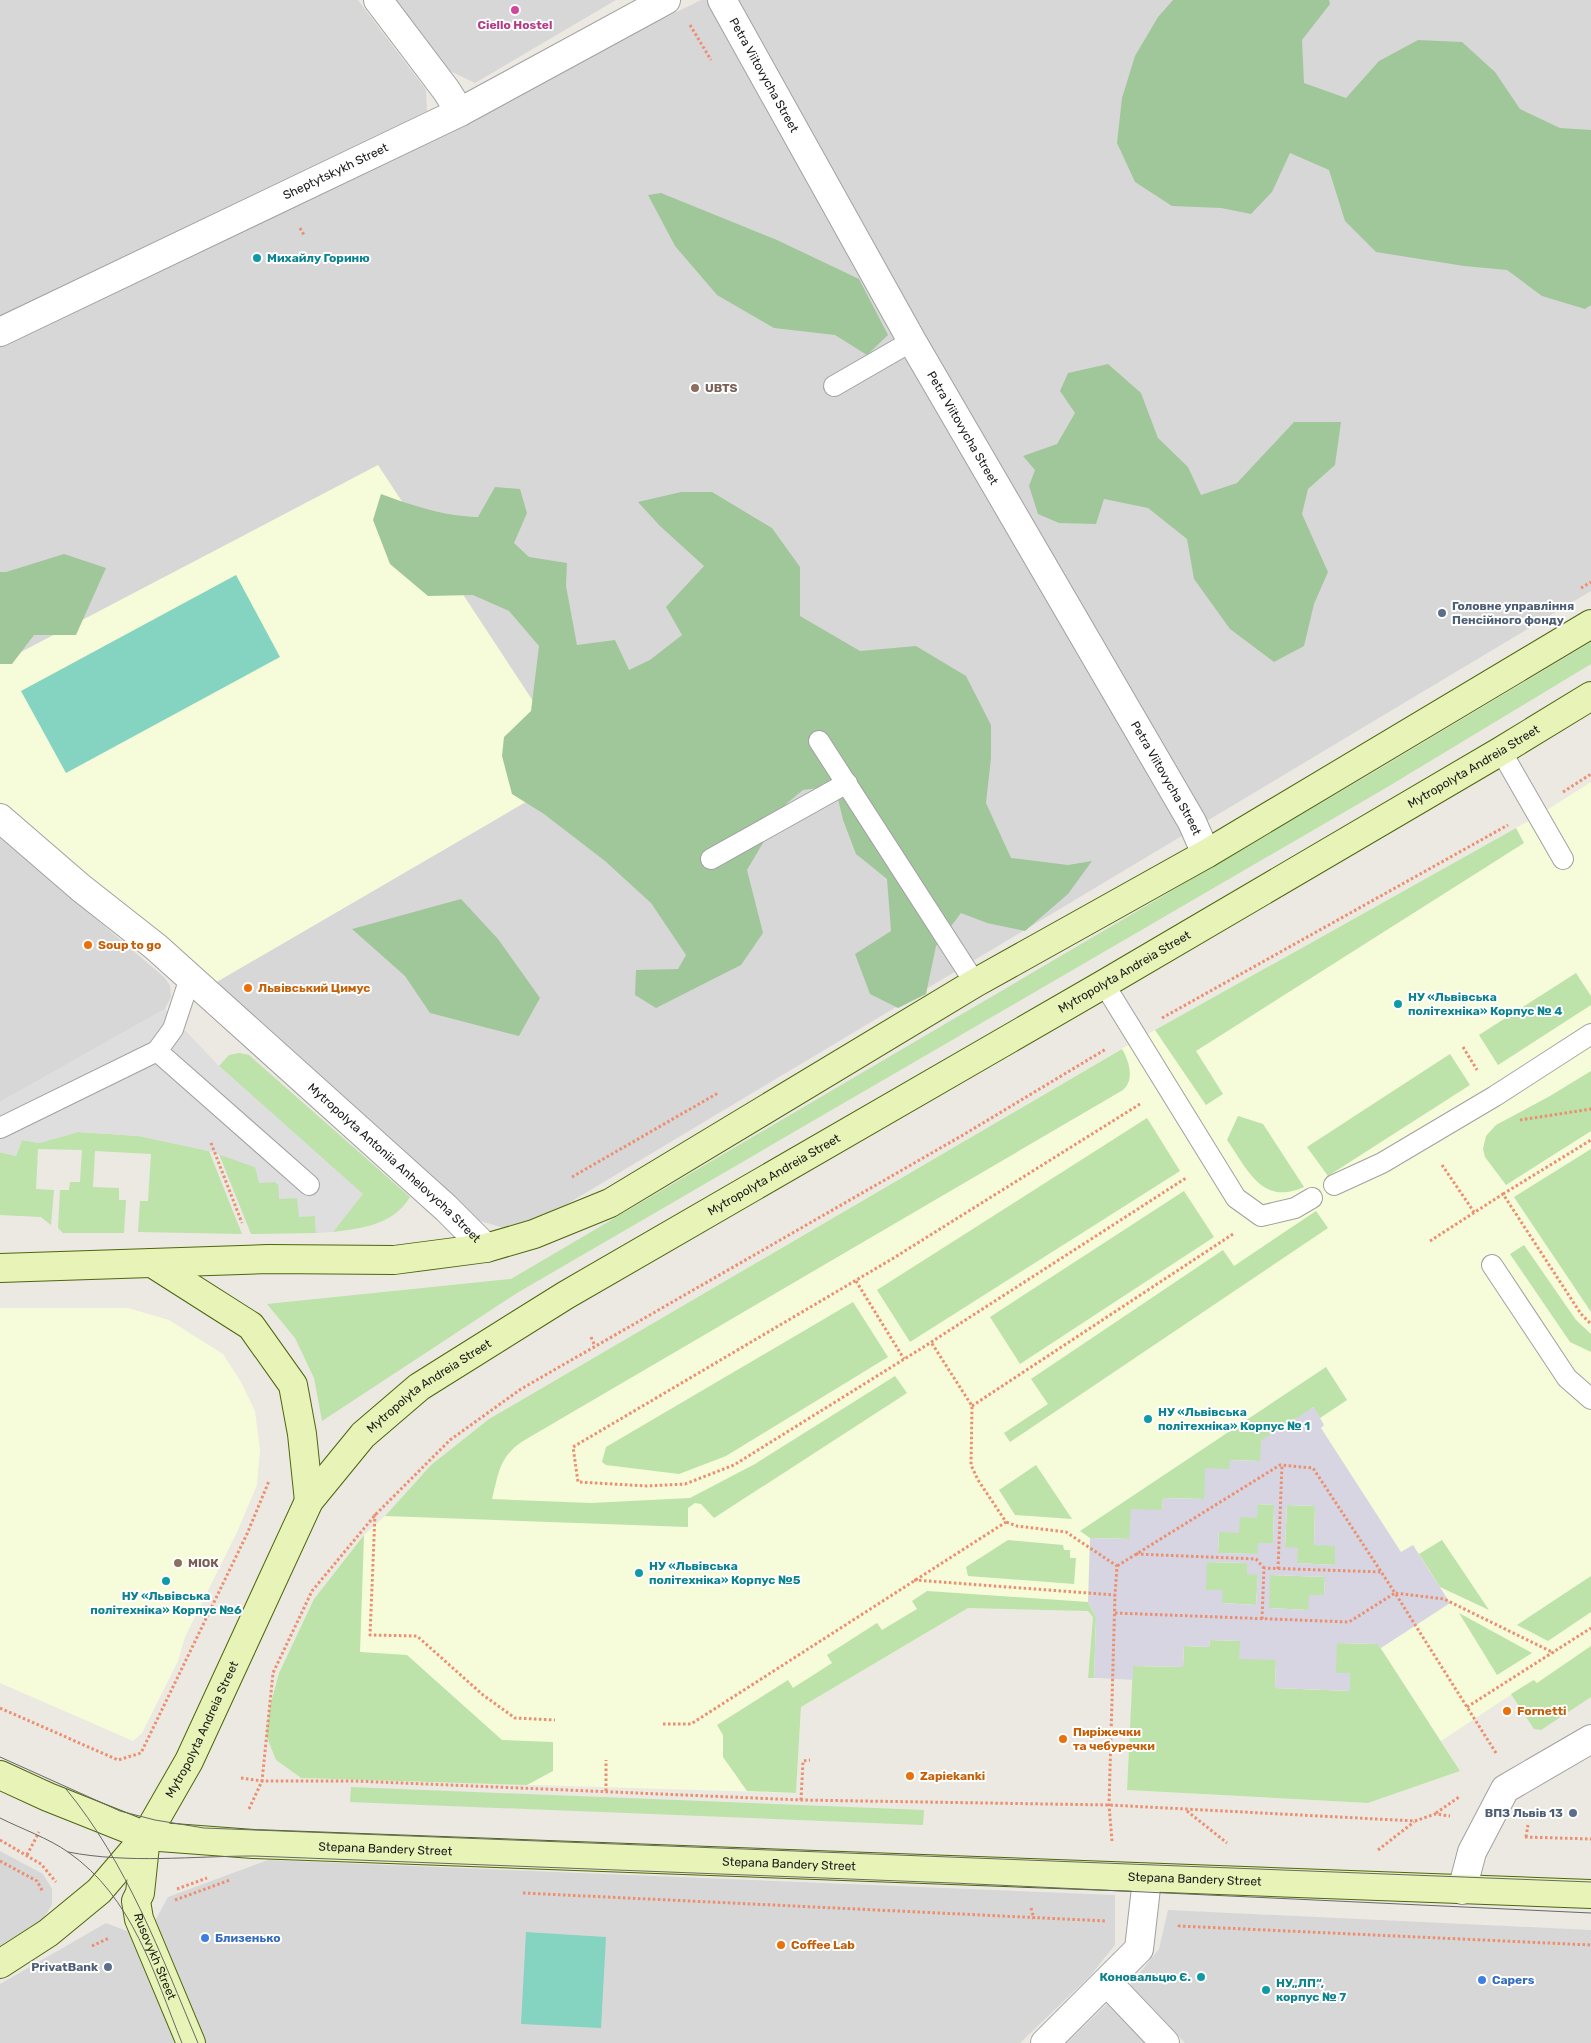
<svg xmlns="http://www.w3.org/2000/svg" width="1591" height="2043" font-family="Rubik,sans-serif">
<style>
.residential{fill:#d8d7d7}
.education{fill:#f6fbd9}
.grass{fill:#bde2aa}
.forest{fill:#a0c799}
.pitch{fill:#84d4c1}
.parking{fill:#dedede}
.plaza{fill:#d7d5e1;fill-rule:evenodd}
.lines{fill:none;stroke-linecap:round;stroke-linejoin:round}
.lane-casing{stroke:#a1a1a1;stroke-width:22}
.street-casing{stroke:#a1a1a1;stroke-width:30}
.secondary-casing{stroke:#4f650e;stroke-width:30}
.path{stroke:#ec8f70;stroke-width:3;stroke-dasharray:2.5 2.5;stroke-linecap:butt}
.lane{stroke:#fff;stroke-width:20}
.street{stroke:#fff;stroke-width:28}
.secondary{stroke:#e7f3b7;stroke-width:28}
.tram{stroke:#686868;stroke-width:1}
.hotel-dot{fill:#d1479c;stroke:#fff;stroke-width:2}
.culture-dot{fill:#0f9aa8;stroke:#fff;stroke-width:2}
.education-dot{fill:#8d6e63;stroke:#fff;stroke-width:2}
.service-dot{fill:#5c6f8a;stroke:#fff;stroke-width:2}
.food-dot{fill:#e8710a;stroke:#fff;stroke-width:2}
.shop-dot{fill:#3f7fe0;stroke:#fff;stroke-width:2}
.labels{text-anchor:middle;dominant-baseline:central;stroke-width:4;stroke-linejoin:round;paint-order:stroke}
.hotel-label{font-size:12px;font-weight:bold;fill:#b23c85;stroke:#fff}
.street-label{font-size:12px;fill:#1a1a1a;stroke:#fff}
.culture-label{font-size:12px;font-weight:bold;fill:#0d838f;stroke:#fff;text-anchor:start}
.education-label{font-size:12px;font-weight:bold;fill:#785e54;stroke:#fff;text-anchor:start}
.service-label{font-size:12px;font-weight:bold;fill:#4e5e75;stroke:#fff;text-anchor:end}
.food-label{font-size:12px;font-weight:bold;fill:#c56008;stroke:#fff;text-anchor:start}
.shop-label{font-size:12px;font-weight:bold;fill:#366cbe;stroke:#fff;text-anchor:start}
</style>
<rect width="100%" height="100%" fill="#ebe9e1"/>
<g class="residential">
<polygon points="0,0 358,0 426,90 427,111 0,316"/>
<polygon points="396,0 616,0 475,83 448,70"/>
<polygon points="701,0 1591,0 1591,591 542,1219 504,1228 470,1218 213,984 579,771 0,663 0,346"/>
<polygon points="0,837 164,977 170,985 171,997 165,1009 0,1102"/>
<polygon points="0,1851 43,1874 52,1889 52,1905 34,1932 0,1952"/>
<polygon points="268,1860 1115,1895 1115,1945 1090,1976 1020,2043 205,2043 154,1923 168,1897"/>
<polygon points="1168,1910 1591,1930 1591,2043 1185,2043 1130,1985 1159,1949"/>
<polygon points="106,1923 132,1933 177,2043 0,2043 0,1984"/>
<polygon points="1109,2002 1147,2043 1067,2043"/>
</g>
<g class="education">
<polygon points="378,465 579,771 213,984 0,807 0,663"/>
<polygon points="1591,782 1591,1677 1550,1704 1533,1680 1441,1741 1460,1771 1368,1803 1127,1790 1133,1680 1088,1678 1093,1617 1088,1611 1050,1609 968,1608 801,1707 796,1793 301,1778 276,1760 266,1735 270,1706 279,1673 314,1599 364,1535 385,1516 431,1465 489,1419 1130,1044 1539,815"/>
<polygon points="0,1308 128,1308 169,1320 223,1354 241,1382 255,1411 260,1450 257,1485 237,1532 185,1637 178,1661 142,1733 133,1741 0,1683"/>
</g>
<g class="grass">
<polygon points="1591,642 1591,664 1384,789 517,1293 322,1421 314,1378 295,1338 267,1304 511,1279 1374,772"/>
<polygon points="1516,828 1524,843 1196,1051 1223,1094 1206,1105 1155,1030"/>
<polygon points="1576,973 1591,996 1591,1005 1498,1065 1479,1035"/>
<path d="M1122,1049C1129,1061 1135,1079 1123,1090L523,1441C499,1457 499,1472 492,1499L591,1503L690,1498L755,1464L895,1376L907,1393L714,1518L701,1504L695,1503L688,1508V1527L385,1516L431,1465L489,1419Z"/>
<path d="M239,1053L249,1055L410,1197C393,1225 363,1228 333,1232L362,1194L219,1066L229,1055Z"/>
<polygon points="1450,1054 1470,1085 1328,1176 1307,1147"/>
<polygon points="1591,1071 1591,1131 1506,1185 1485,1157 1483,1149 1486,1136 1496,1125 1550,1096"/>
<path d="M1238,1116L1263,1124L1304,1187C1262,1206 1248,1170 1227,1140Z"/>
<polygon points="1147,1118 1180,1171 910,1342 877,1290"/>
<polygon points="78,1132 139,1136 209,1151 242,1234 138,1232 140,1201 148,1201 151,1154 95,1151 93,1187 119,1188 119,1200 126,1200 124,1233 63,1233 58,1228 60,1190 69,1190 70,1182 80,1182 82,1150 38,1149 36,1189 54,1190 51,1225 41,1217 0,1215 0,1152 16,1156 22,1140 39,1143"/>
<polygon points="1591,1149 1591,1312 1514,1197"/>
<polygon points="219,1154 255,1167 297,1198 315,1216 316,1233 251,1234"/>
<polygon points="1184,1191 1214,1237 1020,1364 990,1317"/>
<polygon points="1316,1211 1328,1228 1010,1442 1004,1433 1048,1404 1031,1379 1223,1250 1234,1266"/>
<polygon points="1524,1245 1576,1320 1591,1334 1591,1352 1570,1342 1510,1254"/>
<polygon points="853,1302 888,1357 726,1456 679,1474 606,1465 602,1462 606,1447"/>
<polygon points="1326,1367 1347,1400 1320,1418 1313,1407 1260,1461 1230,1460 1230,1469 1204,1499 1163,1498 1162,1510 1130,1539 1090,1538 1080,1531"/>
<polygon points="1036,1465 1072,1519 1015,1515 999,1490"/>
<polygon points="1258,1504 1274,1505 1273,1543 1257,1554 1218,1553 1219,1532"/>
<polygon points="1287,1505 1315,1506 1314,1545 1336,1545 1335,1565 1297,1563 1285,1547"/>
<polygon points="364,1535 360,1652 407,1655 502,1740 553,1742 553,1771 527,1785 301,1778 276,1760 266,1735 270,1706 279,1673 314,1599"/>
<polygon points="1008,1540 1063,1545 1064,1550 1070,1550 1070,1558 1076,1558 1074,1584 968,1576 966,1567"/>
<polygon points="1442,1540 1489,1610 1440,1587 1419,1554"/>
<polygon points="1206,1562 1248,1563 1258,1574 1256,1605 1222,1603 1206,1590"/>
<polygon points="1269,1575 1325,1577 1324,1595 1308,1610 1269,1608"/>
<polygon points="1591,1576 1591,1612 1548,1641 1517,1625"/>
<polygon points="927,1591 1088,1602 1096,1617 1094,1678 1088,1678 1093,1617 1088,1611 968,1608 801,1707 796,1793 747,1791 723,1757 723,1735 717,1725 788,1680 793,1688 832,1663 827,1655 877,1623 882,1630 917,1609 912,1601"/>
<polygon points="1459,1613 1532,1653 1497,1675"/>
<polygon points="1210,1640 1240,1641 1240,1659 1276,1659 1275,1688 1350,1691 1350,1673 1336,1673 1336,1643 1378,1644 1460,1771 1368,1803 1127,1790 1133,1666 1183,1667 1184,1646 1209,1647"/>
<polygon points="1591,1646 1591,1697 1541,1730 1534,1729 1511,1694 1534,1680 1537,1683"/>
<polygon points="351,1787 924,1810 923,1825 350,1802"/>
</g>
<g class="forest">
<polygon points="1173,0 1329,0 1330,4 1302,40 1304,83 1346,98 1379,61 1418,40 1462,42 1495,72 1520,109 1560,128 1591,130 1591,305 1585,309 1542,296 1507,270 1464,266 1376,252 1345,221 1329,170 1290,153 1272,192 1251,214 1221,208 1172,206 1135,182 1117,143 1122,98 1135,56 1158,17"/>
<polygon points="661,193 777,240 859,279 888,335 867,355 835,335 774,328 717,295 675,246 648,195"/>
<polygon points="1108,364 1141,393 1158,438 1188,467 1201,495 1237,483 1294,422 1341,422 1335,465 1308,489 1302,514 1328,572 1314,604 1304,646 1274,662 1230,629 1194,579 1187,539 1148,508 1104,499 1096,524 1059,523 1038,514 1029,486 1035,470 1023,456 1057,444 1075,413 1060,391 1068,373"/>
<path d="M495,487L520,489L527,513L514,543L529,557L567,563L566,586L577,645L615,640L629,670L650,660L682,635L666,607L704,566L660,526L638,502L681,492H712L772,528L800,567V616L860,651L916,646L966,676L991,725V758L986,803L1011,858L1068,865L1092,861L1068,894L1025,931L987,923L961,913L936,946L926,994L898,1008L870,994L855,954L891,931L887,879L856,854L843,820L835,786L803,790L786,804L747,870L763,933L741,965L656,1008L635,995L636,970L678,969L686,955L651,903L605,861L544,814L512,794L502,756L504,737L531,711L539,646L509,611L473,595L428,596L390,564L373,520L381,494C413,506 444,516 478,517Z"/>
<polygon points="64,554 106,568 76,635 34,635 12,664 0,664 0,572 6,572"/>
<polygon points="461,899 498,939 540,998 519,1036 430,1013 405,976 352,929"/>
</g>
<g class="pitch">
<polygon points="236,575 280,657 66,773 21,691"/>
<polygon points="526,1932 606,1937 601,2028 521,2024"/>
</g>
<polygon class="parking" points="165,1009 219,1066 363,1194 333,1232 316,1233 315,1216 299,1217 297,1198 279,1199 278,1182 259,1183 255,1167 209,1151 139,1136 78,1132 39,1143 22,1140 16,1156 0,1152 0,1102"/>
<path class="plaza" d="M1314,1407L1324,1425L1321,1428L1401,1552L1413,1545L1450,1603L1381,1648L1377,1644L1337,1643L1336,1673H1350V1691L1275,1688L1276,1660L1239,1659L1240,1641L1210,1640L1209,1647L1184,1646L1183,1667L1133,1666V1680L1094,1678L1096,1617L1088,1602L1090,1538L1129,1539L1131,1509L1162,1510L1163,1498L1204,1499L1205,1468L1229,1469L1230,1460L1260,1461L1261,1440ZM1258,1504L1274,1505L1273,1543H1258L1257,1554L1218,1553L1219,1532L1239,1533L1240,1517L1257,1518ZM1287,1505L1315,1506L1314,1545L1335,1546V1565L1297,1563L1298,1548L1285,1547ZM1207,1562L1247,1563V1574L1258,1575L1256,1605L1222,1603L1223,1590H1206ZM1270,1575L1325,1577L1324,1595H1309L1308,1610L1269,1608Z"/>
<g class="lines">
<defs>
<g id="lane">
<polyline points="834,386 912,341"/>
<polyline points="819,741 975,983"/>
<polyline points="1501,751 1563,859"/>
<polyline points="711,859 847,783"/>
<polyline points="1104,984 1236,1198 1261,1216 1295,1208 1312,1198"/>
<polyline points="157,1051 309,1185"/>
<polyline points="0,1128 157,1051 173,1029 190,978"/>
<polyline points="1334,1185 1382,1163 1495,1096 1591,1034"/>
<polyline points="1492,1265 1567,1378 1591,1399"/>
</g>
<g id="street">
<polyline points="378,0 446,90 460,112"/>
<path id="s1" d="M722,0L912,341L1192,822L1206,854"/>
<path id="s2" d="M0,332L460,112L666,0"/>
<path id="s3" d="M0,818L81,888L156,947L446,1208L486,1248"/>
<polyline points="1462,1890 1472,1852 1505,1789 1591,1739"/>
<polyline points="1107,1982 1165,2043"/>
<polyline points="1045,2043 1139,1949 1147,1879"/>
</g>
<g id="secondary">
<polyline points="152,1263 251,1326 293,1385 302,1434 309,1501"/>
<polyline points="0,1268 268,1259 394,1260 486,1248 534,1234 610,1203 975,983 1206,854 1591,624"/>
<path id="s4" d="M0,1775L48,1797L146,1836L253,1844L1591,1894"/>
<path id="s5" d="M146,1836L140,1893L136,1901L139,1919L191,2043"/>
<path id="s6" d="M0,1964L48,1933L99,1891L146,1836L189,1761L309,1501L363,1435L419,1387L566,1295L1104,984L1501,751L1591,696"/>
</g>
</defs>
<use href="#lane" class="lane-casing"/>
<use href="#street" class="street-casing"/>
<use href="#secondary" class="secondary-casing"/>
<g class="path">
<polyline points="690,25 711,60"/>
<polyline points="300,228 304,235"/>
<polyline points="1581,588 1591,582"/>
<polyline points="1563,792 1591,774"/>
<polyline points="1162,1018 1508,825"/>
<polyline points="1463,1047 1477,1070"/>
<polyline points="1140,1104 892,1259 573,1447 578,1482 647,1486 685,1484 734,1465 922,1348 1186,1178"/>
<polyline points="1520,1120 1591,1109"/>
<polyline points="211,1143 242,1223"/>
<polyline points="1442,1165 1474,1212"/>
<polyline points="572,1177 718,1093"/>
<polyline points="1503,1194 1591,1140"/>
<polyline points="1430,1241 1503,1194 1581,1314 1591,1324"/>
<polyline points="856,1281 904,1359"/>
<polyline points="591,1337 595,1346"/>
<polyline points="972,1406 1233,1234"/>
<polyline points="375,1514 370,1635 417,1636 483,1695 515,1718 555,1720"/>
<polyline points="1136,1554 1256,1559 1264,1568"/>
<polyline points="1278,1569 1282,1465"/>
<polyline points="914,1580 1115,1595 1117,1566 1066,1532 1017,1526 1006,1522"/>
<polyline points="1115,1613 1349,1622 1395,1593 1313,1468 1280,1465 1117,1566"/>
<polyline points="1262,1619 1264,1568 1382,1572"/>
<polyline points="1467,1707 1591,1628"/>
<polyline points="0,1708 118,1760 141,1753 247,1534 269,1481"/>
<polyline points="663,1724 691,1724 1006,1522 978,1480 971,1465 972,1406 931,1342"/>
<polyline points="1496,1753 1395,1593 1444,1599 1554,1653"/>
<polyline points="241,1778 262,1781 355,1781 801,1800 1109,1805 1415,1821 1435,1814 1450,1816"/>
<polyline points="606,1791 606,1760"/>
<polyline points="801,1800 803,1761 810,1760"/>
<polyline points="249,1809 262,1781 273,1673 312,1591 376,1514 450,1440 521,1389 963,1135 1106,1049"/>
<polyline points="1187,1811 1227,1843"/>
<polyline points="1436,1813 1459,1797"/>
<polyline points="1525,1837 1591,1839"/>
<polyline points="1526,1837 1528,1825"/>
<polyline points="0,1840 41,1864 56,1882"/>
<polyline points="1112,1841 1109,1805 1115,1595"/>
<polyline points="1378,1850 1414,1822"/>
<polyline points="27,1855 39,1832"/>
<polyline points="0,1861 37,1881 43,1892"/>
<polyline points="177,1889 207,1878"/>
<polyline points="523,1893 1106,1921"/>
<polyline points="175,1900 230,1880"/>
<polyline points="1031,1908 1034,1919"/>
<polyline points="1179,1927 1179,1926 1591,1945"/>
<polyline points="92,1946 109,1938"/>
</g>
<use href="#lane" class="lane"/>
<use href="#street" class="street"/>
<use href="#secondary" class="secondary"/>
<g class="tram">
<polyline points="0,1757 120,1811 155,1820 204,1828 1591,1882"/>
<path d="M66,1789C127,1863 161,1955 198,2043"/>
<path d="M0,1818C22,1829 48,1838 68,1852C133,1897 154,1974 182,2043"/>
<path d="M68,1852C130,1864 192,1856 254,1856L953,1883L1591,1913"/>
</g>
</g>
<circle class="hotel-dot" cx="515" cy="10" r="5"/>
<g class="culture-dot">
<circle cx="257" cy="258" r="5"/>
<circle cx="1398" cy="1004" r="5"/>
<circle cx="1148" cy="1419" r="5"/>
<circle cx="639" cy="1573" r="5"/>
<circle cx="166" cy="1581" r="5"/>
<circle cx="1201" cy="1977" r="5"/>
<circle cx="1266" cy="1990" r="5"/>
</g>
<g class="education-dot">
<circle cx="695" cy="388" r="5"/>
<circle cx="178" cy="1563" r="5"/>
</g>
<g class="service-dot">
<circle cx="1442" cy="613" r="5"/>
<circle cx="1573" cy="1813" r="5"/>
<circle cx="108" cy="1967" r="5"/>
</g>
<g class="food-dot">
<circle cx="88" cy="945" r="5"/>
<circle cx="248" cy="988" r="5"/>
<circle cx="1507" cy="1711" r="5"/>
<circle cx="1063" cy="1739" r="5"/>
<circle cx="910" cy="1776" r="5"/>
<circle cx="781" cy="1945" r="5"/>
</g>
<g class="shop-dot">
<circle cx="205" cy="1938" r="5"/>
<circle cx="1482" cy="1980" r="5"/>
</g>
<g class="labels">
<g class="hotel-label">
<text x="515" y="25">Сiello Hostel</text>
</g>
<g class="street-label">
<text stroke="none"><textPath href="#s1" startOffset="86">Petra Viitovycha Street</textPath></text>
<text stroke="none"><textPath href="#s2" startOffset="372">Sheptytskykh Street</textPath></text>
<text stroke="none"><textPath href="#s1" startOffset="491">Petra Viitovycha Street</textPath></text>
<text stroke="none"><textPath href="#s6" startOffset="1951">Mytropolyta Andreia Street</textPath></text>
<text stroke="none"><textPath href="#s1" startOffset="896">Petra Viitovycha Street</textPath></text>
<text stroke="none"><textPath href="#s6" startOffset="1546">Mytropolyta Andreia Street</textPath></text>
<text stroke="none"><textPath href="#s3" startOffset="524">Mytropolyta Antoniia Anhelovycha Street</textPath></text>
<text stroke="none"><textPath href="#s6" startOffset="1141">Mytropolyta Andreia Street</textPath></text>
<text stroke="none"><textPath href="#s6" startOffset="736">Mytropolyta Andreia Street</textPath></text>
<text stroke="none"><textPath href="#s6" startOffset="316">Mytropolyta Andreia Street</textPath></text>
<text stroke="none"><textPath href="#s4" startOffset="398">Stepana Bandery Street</textPath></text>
<text stroke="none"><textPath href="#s4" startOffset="802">Stepana Bandery Street</textPath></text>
<text stroke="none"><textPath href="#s4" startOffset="1208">Stepana Bandery Street</textPath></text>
<text stroke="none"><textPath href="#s5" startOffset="125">Rusovykh Street</textPath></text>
</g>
<g class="culture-label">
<text x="267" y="258">Михайлу Гориню</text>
<text x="1408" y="997">НУ «Львівська<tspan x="1408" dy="14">політехніка» Корпус № 4</tspan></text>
<text x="1158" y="1412">НУ «Львівська<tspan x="1158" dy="14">політехніка» Корпус № 1</tspan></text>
<text x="649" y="1566">НУ «Львівська<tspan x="649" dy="14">політехніка» Корпус №5</tspan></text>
<text x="166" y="1596" text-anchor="middle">НУ «Львівська<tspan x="166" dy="14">політехніка» Корпус №6</tspan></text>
<text x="1191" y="1977" text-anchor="end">Коновальцю Є.</text>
<text x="1276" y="1983">НУ„ЛП“,<tspan x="1276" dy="14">корпус № 7</tspan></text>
</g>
<g class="education-label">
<text x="705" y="388">UBTS</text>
<text x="188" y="1563">МІОК</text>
</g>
<g class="service-label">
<text x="1452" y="606" text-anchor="start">Головне управління<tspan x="1452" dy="14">Пенсійного фонду</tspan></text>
<text x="1563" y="1813">ВПЗ Львів 13</text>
<text x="98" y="1967">PrivatBank</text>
</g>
<g class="food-label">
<text x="98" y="945">Soup to go</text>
<text x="258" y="988">Львівський Цимус</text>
<text x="1517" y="1711">Fornetti</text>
<text x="1073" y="1732">Пиріжечки<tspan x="1073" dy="14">та чебуречки</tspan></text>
<text x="920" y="1776">Zapiekanki</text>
<text x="791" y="1945">Coffee Lab</text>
</g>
<g class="shop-label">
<text x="215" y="1938">Близенько</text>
<text x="1492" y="1980">Capers</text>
</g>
</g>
</svg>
